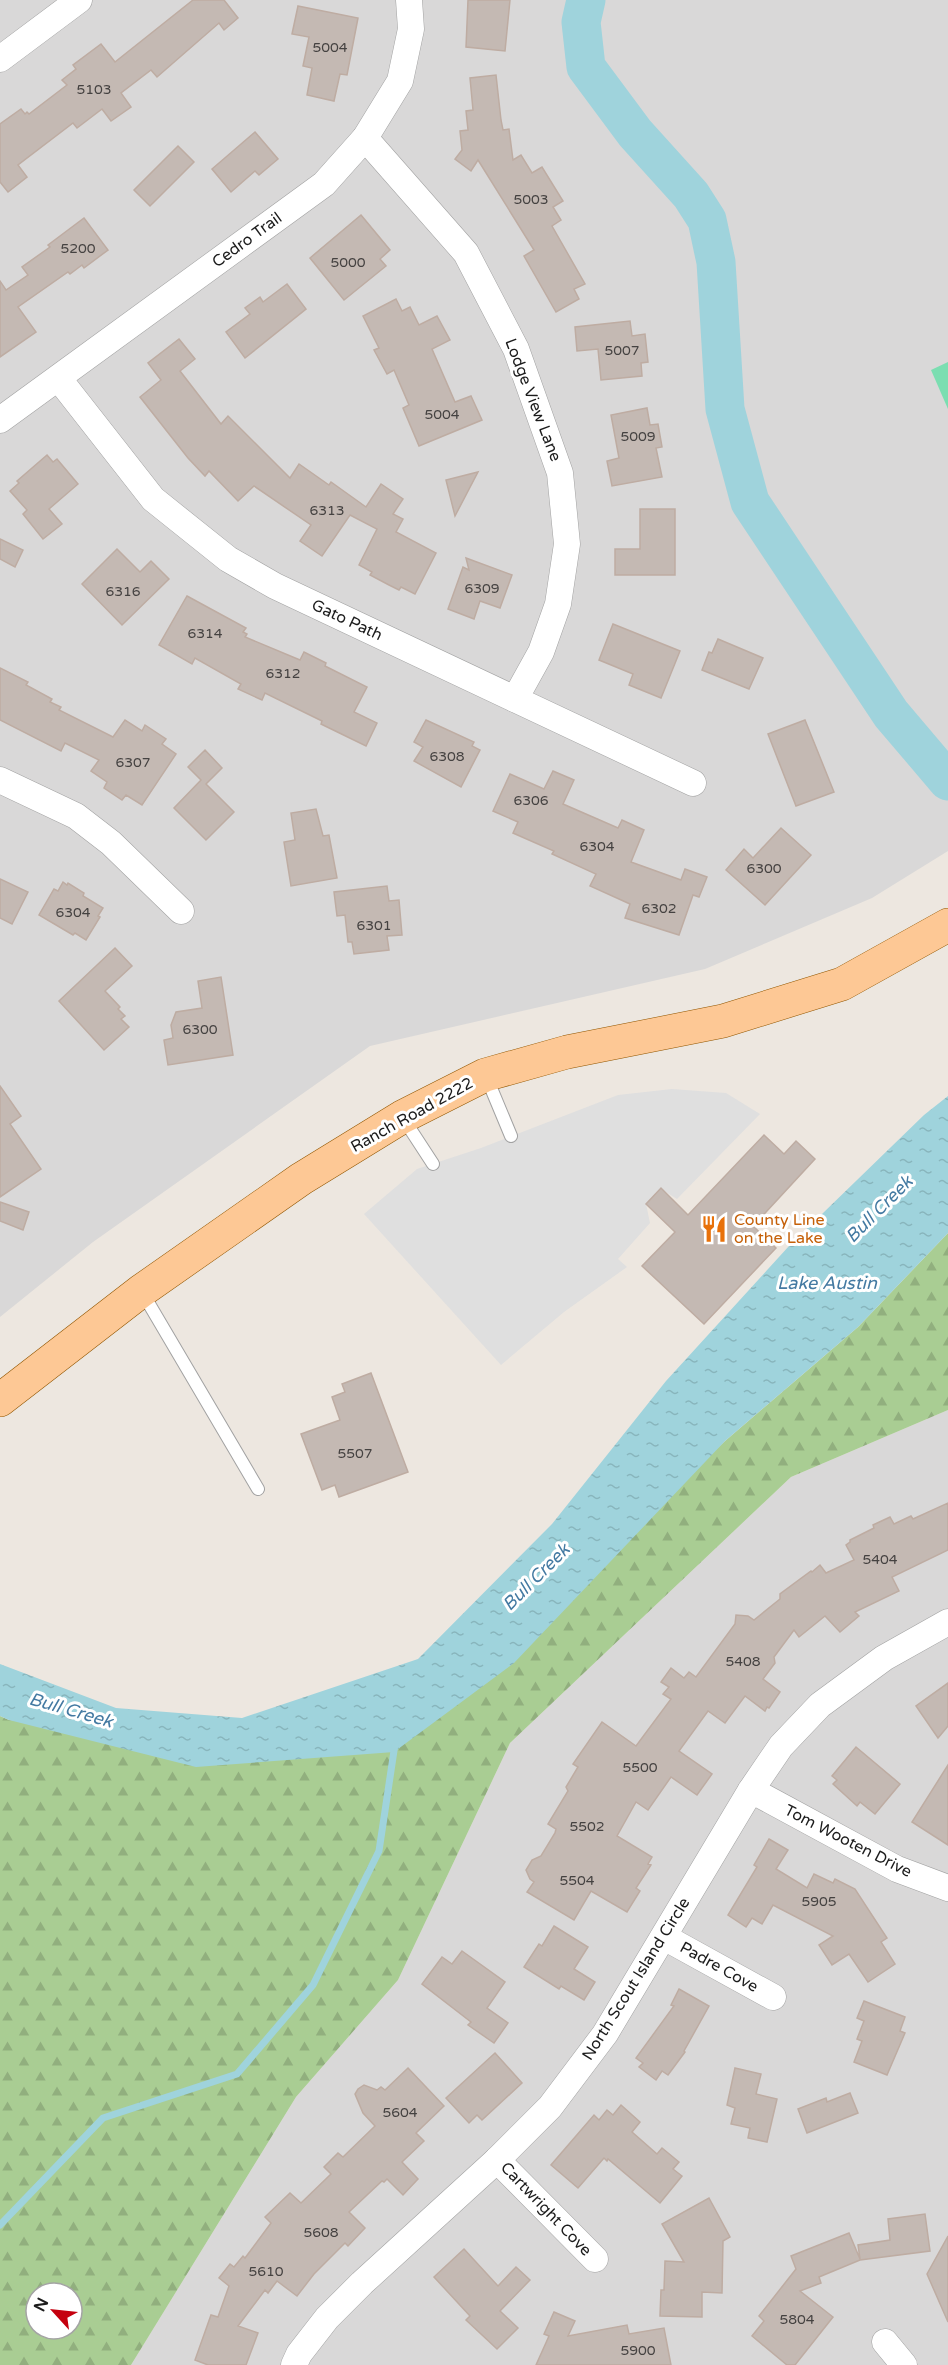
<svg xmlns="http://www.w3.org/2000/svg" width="948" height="2365" font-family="'Varela Round',sans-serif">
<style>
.residential{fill:#d9d8d8}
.forest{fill:url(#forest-firs);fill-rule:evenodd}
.pitch{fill:#7bdeb1}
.parking{fill:#dfdfdf}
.water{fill:url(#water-ripples)}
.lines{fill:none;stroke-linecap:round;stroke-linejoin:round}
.stream{stroke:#9fd3dc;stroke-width:7}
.river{stroke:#9fd3dc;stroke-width:39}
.building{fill:#c4b9b3;stroke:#beaca2;stroke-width:1.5}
.lane-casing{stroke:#a2a2a2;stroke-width:14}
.street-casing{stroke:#a2a2a2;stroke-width:27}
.primary-casing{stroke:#915600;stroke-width:34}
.lane{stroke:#fff;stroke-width:12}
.street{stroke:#fff;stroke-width:26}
.primary{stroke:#fdc895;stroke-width:33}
.labels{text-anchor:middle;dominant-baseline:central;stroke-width:6;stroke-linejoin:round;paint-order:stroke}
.number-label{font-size:14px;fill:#454241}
.street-label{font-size:16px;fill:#1b1b1b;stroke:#fff}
.food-label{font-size:16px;fill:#c56008;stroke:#fff;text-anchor:start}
.water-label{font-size:18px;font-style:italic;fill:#447aa2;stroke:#fff}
</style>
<defs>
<pattern id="forest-firs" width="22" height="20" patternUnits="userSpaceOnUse" patternTransform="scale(1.5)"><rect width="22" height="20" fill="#a9cd93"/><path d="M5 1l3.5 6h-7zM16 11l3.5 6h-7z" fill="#91af7e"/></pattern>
<pattern id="water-ripples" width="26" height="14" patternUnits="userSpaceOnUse" patternTransform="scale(1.5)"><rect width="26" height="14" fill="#9fd3dc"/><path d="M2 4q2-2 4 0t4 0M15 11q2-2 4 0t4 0" fill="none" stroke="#88b5bc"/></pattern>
</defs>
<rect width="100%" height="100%" fill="#ede7e0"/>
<g class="residential">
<polygon points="0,0 948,0 948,851 872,898 705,969 370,1046 93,1242 0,1317"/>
<polygon points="948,1410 948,2365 131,2365 296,2097 398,1980 510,1743 791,1477"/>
</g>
<path class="forest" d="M948,1233V1410L791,1477L510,1743L398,1980L296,2097L131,2365H0V1716L9,1720L394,1752L725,1441L858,1327ZM36,2293H72V2329H36Z"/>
<polygon class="pitch" points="948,362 948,409 931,370"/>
<polygon class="parking" points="672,1089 726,1093 760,1114 677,1199 661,1189 646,1204 650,1223 618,1259 627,1267 564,1312 501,1365 364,1214 417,1169 481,1148 618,1095"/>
<polygon class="water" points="948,1096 948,1233 858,1327 725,1441 514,1663 394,1752 196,1767 9,1720 0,1716 0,1664 116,1708 242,1718 418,1659 552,1524 666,1381 789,1246 924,1115"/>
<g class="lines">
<polyline class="stream" points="0,2225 103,2118 237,2074 313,1985 379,1851 395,1744"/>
<polyline class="river" points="586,0 581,22 586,67 635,133 691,195 707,220 716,262 725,409 750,502 891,714 948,781"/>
</g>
<g class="building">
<polygon points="193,0 224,0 238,18 224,30 219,23 157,77 151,70 121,93 131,107 111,121 102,109 77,128 73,123 18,165 27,177 8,192 0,182 0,124 21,109 25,114 27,112 29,114 67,85 62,80 76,69 73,65 101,44 115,62"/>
<polygon points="468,0 510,0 505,51 466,47"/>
<polygon points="298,6 358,18 347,75 340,74 334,101 307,95 312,68 303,66 309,37 292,34"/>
<polygon points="496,75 501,120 503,130 509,129 513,160 521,155 532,173 542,167 563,201 553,207 561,220 552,226 585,284 574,289 579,299 556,312 524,256 534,250 478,160 471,171 455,159 462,150 460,131 468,130 466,111 473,110 470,78"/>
<polygon points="255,132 278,159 259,175 255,171 231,192 212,169"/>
<polygon points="178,146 194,162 150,206 134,190"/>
<polygon points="361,215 390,250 380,259 386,266 344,300 310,258"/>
<polygon points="84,218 108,250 84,268 82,265 70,274 68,272 18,307 36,332 0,357 0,281 6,290 28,275 22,267 50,247 48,245"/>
<polygon points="287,284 306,309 245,358 226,332 250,314 245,308 260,297 263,302"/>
<polygon points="396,299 402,311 410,307 419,325 437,316 450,340 432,349 455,402 471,396 482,420 419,446 403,408 409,405 394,370 387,374 374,350 379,348 363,316"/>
<polygon points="630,321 632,336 645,334 648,362 641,363 642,376 601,380 598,349 577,351 575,327"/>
<polygon points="179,339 195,359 180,371 221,424 228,416 290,478 299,464 329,485 331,482 366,507 381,484 403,499 393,514 403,519 396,532 436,553 415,594 401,587 399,590 389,585 370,575 372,572 359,565 377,529 350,515 322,556 300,541 311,525 254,486 238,501 209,471 205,476 188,458 140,397 161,380 148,363"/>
<polygon points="647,408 650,425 658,424 662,447 656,448 662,477 612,486 607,461 619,458 611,415"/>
<polygon points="47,455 53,462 57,459 78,484 49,509 62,524 43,539 23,514 27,510 10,491 19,483 17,481"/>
<polygon points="478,472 455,516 446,480"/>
<polygon points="640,509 675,509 675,575 615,575 615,549 640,549"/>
<polygon points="0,539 23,550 15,567 0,559"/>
<polygon points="117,549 140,572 151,561 169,579 122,625 82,584"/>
<polygon points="466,558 512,575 500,608 480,601 474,619 448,609 463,567 469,570"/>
<polygon points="187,596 246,628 243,632 247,634 245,637 300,660 304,652 326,663 325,666 367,687 354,712 377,723 366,746 321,724 322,721 265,693 262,700 238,689 241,684 195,658 192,664 159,645"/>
<polygon points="613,624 680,651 661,698 629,685 633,674 599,660"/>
<polygon points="718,639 763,658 749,689 702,670 709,652 712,653"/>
<polygon points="0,668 28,682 26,685 52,699 50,702 61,707 59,710 113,737 125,720 142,731 145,725 166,739 162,744 176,754 142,805 126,795 122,800 104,788 107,782 91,771 99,760 65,743 61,751 0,720"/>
<polygon points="426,720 474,742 472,746 480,750 461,787 414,761 423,747 414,742"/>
<polygon points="805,720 834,792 796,806 768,734"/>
<polygon points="205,750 222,768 206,784 234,812 206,840 174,808 201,780 188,767"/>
<polygon points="553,771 574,780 563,804 618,828 622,820 644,830 631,862 681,880 685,869 707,877 699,897 693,895 679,935 625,918 630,904 590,886 596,874 552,854 554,851 513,833 518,822 493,811 510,774 544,789"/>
<polygon points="316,809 323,836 329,835 337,878 291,886 284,842 295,840 291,813"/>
<polygon points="781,828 811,855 765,905 726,870 744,849 753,858"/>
<polygon points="0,879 28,892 12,924 0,918"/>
<polygon points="63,882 67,885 68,883 84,893 83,896 103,908 98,916 100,917 86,940 75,933 73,935 39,915 54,889 58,891"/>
<polygon points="387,886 389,901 399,900 402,935 387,936 389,950 354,954 352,942 348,942 345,915 337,916 334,892"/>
<polygon points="115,948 132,966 105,991 120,1007 118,1009 125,1016 121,1019 129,1027 104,1050 59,1001"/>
<polygon points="221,977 233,1055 168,1065 164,1040 173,1038 171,1025 176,1012 202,1008 198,981"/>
<polygon points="0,1086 21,1116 10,1124 41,1169 0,1197"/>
<polygon points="764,1135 784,1154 796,1141 815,1159 753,1226 776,1248 704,1324 642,1266 675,1232 646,1204 661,1188 688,1215"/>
<polygon points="0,1202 29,1212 23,1230 0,1221"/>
<polygon points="371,1373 408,1472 339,1497 335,1485 322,1490 301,1434 340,1420 332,1397 345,1392 342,1384"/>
<polygon points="948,1503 948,1550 892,1577 899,1591 855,1612 859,1616 840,1632 825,1616 799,1637 794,1630 774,1657 775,1663 763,1679 780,1692 769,1708 767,1707 765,1711 745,1696 725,1723 708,1711 679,1751 712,1774 697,1795 671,1777 648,1810 636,1802 617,1836 652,1857 648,1864 651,1865 636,1888 640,1891 627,1912 591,1891 574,1920 527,1892 534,1882 530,1879 526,1870 532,1860 541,1856 555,1833 556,1829 548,1824 568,1791 566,1787 578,1767 573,1764 602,1722 636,1746 671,1699 663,1694 669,1687 661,1682 671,1668 684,1678 689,1672 696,1677 735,1624 736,1615 748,1616 754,1620 780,1599 780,1594 811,1571 812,1572 820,1565 826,1573 854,1560 846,1545 850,1542 850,1540 874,1528 873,1525 890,1517 894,1524 911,1516 913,1519"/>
<polygon points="948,1683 948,1726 938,1738 916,1706"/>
<polygon points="856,1747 900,1784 875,1814 860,1802 857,1806 833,1784 837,1780 832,1776"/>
<polygon points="948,1765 948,1845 912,1822"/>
<polygon points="769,1839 788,1850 776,1869 807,1888 814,1874 833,1883 835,1879 855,1889 887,1938 881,1942 895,1964 868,1982 849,1954 832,1965 819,1945 833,1936 773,1905 762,1924 752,1918 746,1927 728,1915 757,1867 754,1865"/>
<polygon points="554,1926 588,1947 574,1969 595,1982 584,2000 561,1986 559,1989 524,1967 539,1944 542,1946"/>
<polygon points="462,1951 505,1982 487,2008 508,2023 494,2043 468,2025 471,2022 422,1984 442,1957 452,1964"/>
<polygon points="679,1989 709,2006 684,2051 685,2052 668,2075 662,2071 656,2080 639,2067 643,2063 636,2058 674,2006 671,2005"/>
<polygon points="864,2001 905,2017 900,2031 905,2033 887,2075 854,2062 862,2041 857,2039 864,2021 857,2018"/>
<polygon points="495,2053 522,2083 482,2120 477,2115 469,2123 446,2098"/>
<polygon points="408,2068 444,2106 416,2133 424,2141 402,2162 418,2179 403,2195 387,2179 384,2182 382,2181 349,2212 365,2228 348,2246 345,2243 314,2274 297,2296 277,2281 268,2293 265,2290 238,2326 258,2333 246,2365 208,2365 195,2360 211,2315 218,2317 229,2286 219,2278 230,2264 234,2267 243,2256 245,2258 271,2223 265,2217 290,2193 301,2203 331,2174 324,2167 338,2153 343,2157 375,2126 363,2113 355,2094 358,2089 364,2085 377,2090 381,2087 385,2090"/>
<polygon points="735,2068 761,2074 756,2094 777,2099 767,2142 748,2138 750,2128 731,2124 735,2108 727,2105"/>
<polygon points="850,2093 858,2113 807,2133 798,2109 826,2098 827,2102"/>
<polygon points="621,2105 640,2122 632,2132 657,2154 662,2148 679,2162 673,2169 682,2176 660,2203 608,2159 607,2161 604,2158 578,2188 551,2165 594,2115 599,2120 607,2110 613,2115"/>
<polygon points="709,2198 730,2237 723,2241 722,2293 702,2292 702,2317 660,2316 661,2290 664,2290 665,2261 684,2262 662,2224"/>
<polygon points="925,2214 930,2251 860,2260 819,2277 821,2283 800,2291 833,2317 795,2365 787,2365 752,2336 764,2321 759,2316 796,2269 791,2256 849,2233 860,2259 858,2245 890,2240 888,2219"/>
<polygon points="948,2236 948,2322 927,2274"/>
<polygon points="464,2249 498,2286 516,2267 530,2280 500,2311 518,2328 497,2349 466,2320 470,2316 434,2277"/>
<polygon points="554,2312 575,2321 568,2336 627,2325 629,2334 664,2328 671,2365 536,2365 549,2336 544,2334"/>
</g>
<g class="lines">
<defs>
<g id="lane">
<polyline points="486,1076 511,1136"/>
<polyline points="403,1118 433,1164"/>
<polyline points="142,1292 258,1489"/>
</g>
<g id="street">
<polyline points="0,59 79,0"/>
<polyline points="365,138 466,253 516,349 560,473 567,544 558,604 541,652 515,699"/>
<polyline points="59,379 153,499 228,559 275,586 693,783"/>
<polyline points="0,420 324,184 365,138 400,81 411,29 409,0"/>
<polyline points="0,780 76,816 111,843 181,911"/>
<polyline points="751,1790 897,1869 948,1888"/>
<polyline points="664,1937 773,1997"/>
<polyline points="497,2160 595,2259"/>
<polyline points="885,2342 904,2365"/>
<polyline points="294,2365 299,2354 327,2318 362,2283 497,2160 550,2107 605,2034 751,1790 781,1746 820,1705 884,1658 948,1622"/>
</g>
<polyline id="primary" points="0,1400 141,1291 301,1179 402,1117 485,1075 567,1052 723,1021 842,984 948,925"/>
</defs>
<use href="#lane" class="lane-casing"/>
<use href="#street" class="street-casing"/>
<use href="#primary" class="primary-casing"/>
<use href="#lane" class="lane"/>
<use href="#street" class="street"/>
<use href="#primary" class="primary"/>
</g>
<defs>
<symbol id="restaurant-bare" viewBox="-9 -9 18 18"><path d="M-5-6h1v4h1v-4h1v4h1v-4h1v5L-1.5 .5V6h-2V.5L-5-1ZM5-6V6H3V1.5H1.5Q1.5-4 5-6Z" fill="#e8710a" stroke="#fff" stroke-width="2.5" paint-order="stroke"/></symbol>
</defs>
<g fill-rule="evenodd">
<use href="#restaurant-bare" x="695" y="1210" width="38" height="38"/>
</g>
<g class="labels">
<g class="number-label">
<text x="330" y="47">5004</text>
<text x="94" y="89">5103</text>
<text x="531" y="199">5003</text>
<text x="78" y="248">5200</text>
<text x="348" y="262">5000</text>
<text x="622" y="350">5007</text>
<text x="442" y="414">5004</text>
<text x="638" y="436">5009</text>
<text x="327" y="510">6313</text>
<text x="482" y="588">6309</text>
<text x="123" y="591">6316</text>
<text x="205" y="633">6314</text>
<text x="283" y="673">6312</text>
<text x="447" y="756">6308</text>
<text x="133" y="762">6307</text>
<text x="531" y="800">6306</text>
<text x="597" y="846">6304</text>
<text x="764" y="868">6300</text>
<text x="659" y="908">6302</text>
<text x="73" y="912">6304</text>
<text x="374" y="925">6301</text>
<text x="200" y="1029">6300</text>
<text x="355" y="1453">5507</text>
<text x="880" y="1559">5404</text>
<text x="743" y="1661">5408</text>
<text x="640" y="1767">5500</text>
<text x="587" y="1826">5502</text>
<text x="577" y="1880">5504</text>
<text x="819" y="1901">5905</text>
<text x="400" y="2112">5604</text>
<text x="321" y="2232">5608</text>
<text x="266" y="2271">5610</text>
<text x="797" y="2319">5804</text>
<text x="638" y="2350">5900</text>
</g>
<g class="street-label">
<text transform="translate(247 240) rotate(-36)">Cedro Trail</text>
<text transform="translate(533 400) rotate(69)">Lodge View Lane</text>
<text transform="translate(347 620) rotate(25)">Gato Path</text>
<text transform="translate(412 1115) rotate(-29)">Ranch Road 2222</text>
<text transform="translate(848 1841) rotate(27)">Tom Wooten Drive</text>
<text transform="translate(719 1967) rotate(29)">Padre Cove</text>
<text transform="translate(636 1979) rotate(-58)">North Scout Island Circle</text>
<text transform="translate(546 2209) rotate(46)">Cartwright Cove</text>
</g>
<g class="food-label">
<text x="734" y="1220">County Line<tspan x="734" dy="18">on the Lake</tspan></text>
</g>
<g class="water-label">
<text transform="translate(879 1209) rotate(-45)">Bull Creek</text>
<text x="827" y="1283">Lake Austin</text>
<text transform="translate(536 1577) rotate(-45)">Bull Creek</text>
<text transform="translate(71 1710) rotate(16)">Bull Creek</text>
</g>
</g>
<g transform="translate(54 2311) rotate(297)"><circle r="28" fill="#ffffff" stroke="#a4a4a4" stroke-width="1.5"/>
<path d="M0-4.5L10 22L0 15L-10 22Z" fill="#c5000f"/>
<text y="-9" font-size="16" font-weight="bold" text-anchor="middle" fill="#1b1b1b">N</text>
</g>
</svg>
